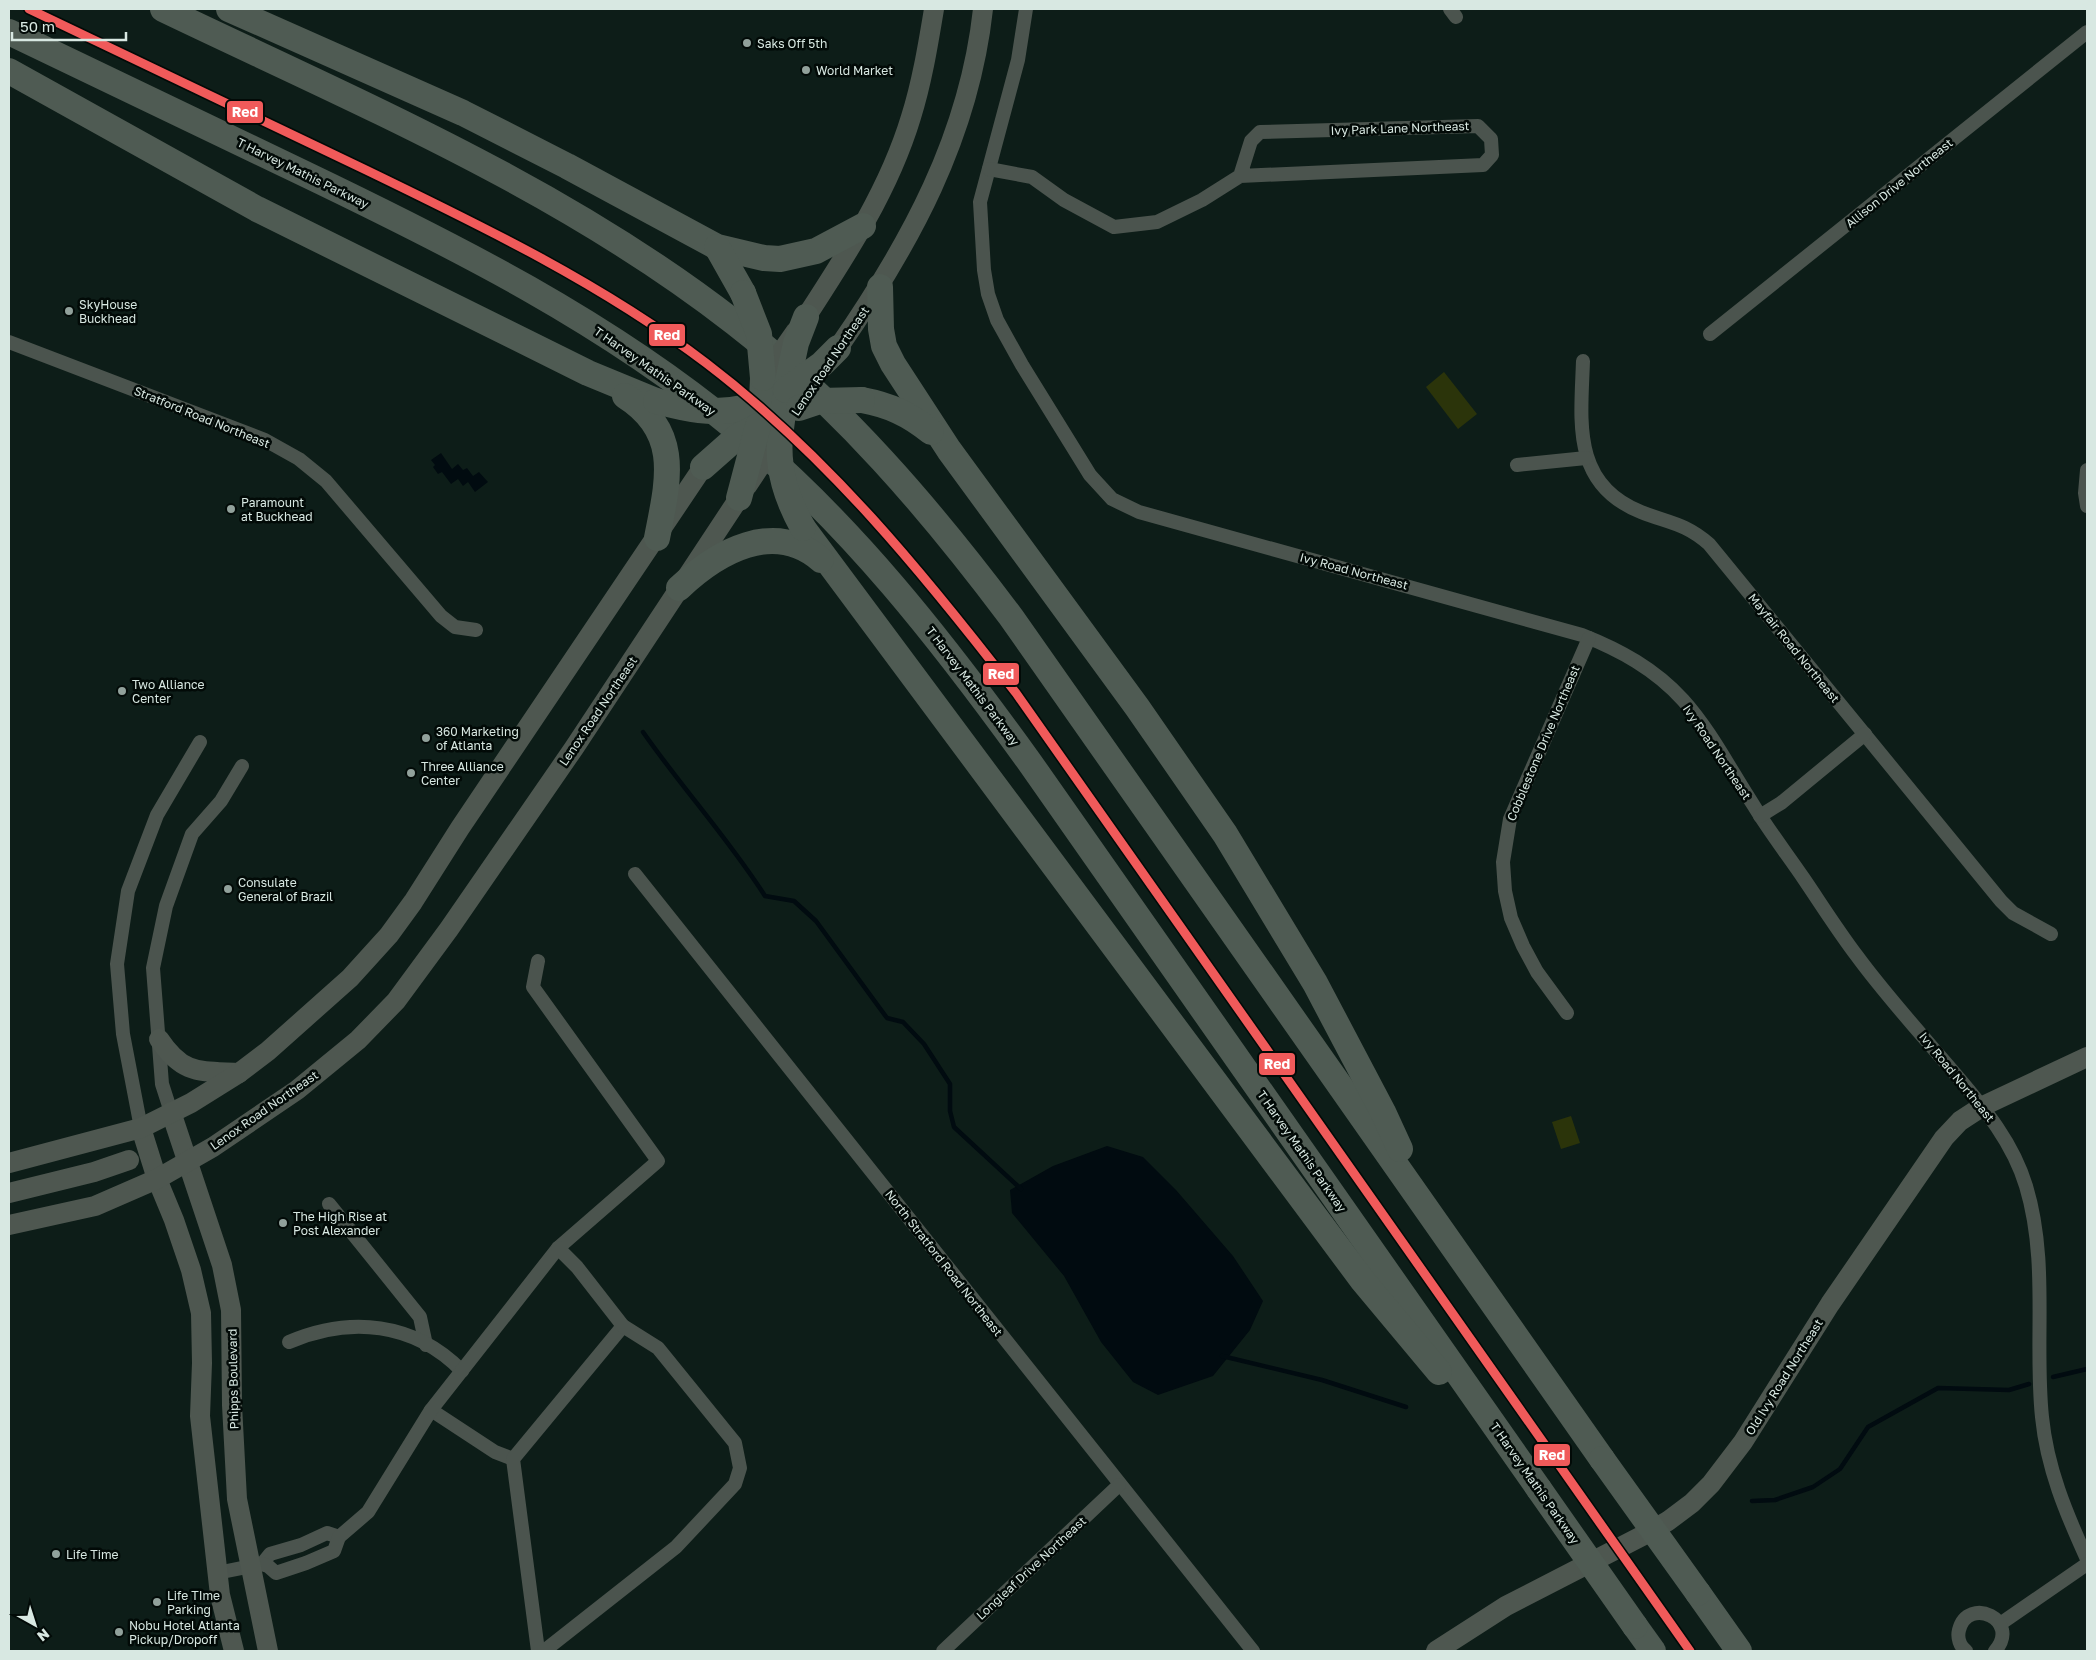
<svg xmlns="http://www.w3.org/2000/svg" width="2096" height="1660" font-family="'Golos Text',sans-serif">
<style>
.green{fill:#2b340a}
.water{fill:#010b10}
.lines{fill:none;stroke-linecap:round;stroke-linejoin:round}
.stream{stroke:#010b10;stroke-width:4.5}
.street{stroke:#4b544e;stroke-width:14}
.secondary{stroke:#4e5750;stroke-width:20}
.highway{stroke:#4f5b53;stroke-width:26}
.secondary-bridge{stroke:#4e5750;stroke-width:20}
.highway-bridge{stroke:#4f5b53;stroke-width:26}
.metro-1-casing{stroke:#020a07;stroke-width:12}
.metro-1{stroke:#f05a5a;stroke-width:9}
.poi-dot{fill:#91a19b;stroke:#020a07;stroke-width:2}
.labels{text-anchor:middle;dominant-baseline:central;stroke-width:5;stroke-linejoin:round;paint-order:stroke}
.poi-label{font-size:12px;fill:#d8e8e2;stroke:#020a07;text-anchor:start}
.street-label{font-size:12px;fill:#d8e8e2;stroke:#020a07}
.line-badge{stroke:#020a07;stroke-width:2}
.badge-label{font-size:14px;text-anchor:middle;font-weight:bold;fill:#fff}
</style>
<rect width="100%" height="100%" fill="#0d1d18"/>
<g class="green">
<polygon points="1444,372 1477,414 1458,429 1426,387"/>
<polygon points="1571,1116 1580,1143 1561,1149 1552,1122"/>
</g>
<g class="water">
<polygon points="441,453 452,469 458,464 463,470 467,468 473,476 479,472 488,482 475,492 468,482 463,486 458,479 451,484 442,472 438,474 433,467 435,465 431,460"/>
<polygon points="1107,1146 1143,1157 1176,1190 1233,1256 1263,1301 1250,1330 1213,1376 1158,1395 1133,1382 1101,1342 1064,1276 1012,1213 1010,1190 1053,1166"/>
</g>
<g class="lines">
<g class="stream">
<path d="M643,732C682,788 728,838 765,896L794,901L816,921L887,1018L903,1022L924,1044L950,1084V1111L954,1127L1021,1189"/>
<polyline points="1222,1356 1322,1380 1406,1407"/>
<polyline points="2053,1377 2087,1369"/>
<polyline points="1752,1501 1775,1500 1813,1487 1840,1469 1868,1427 1938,1388 2009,1390 2029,1384"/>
</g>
<g class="street">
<path d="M1026,9L1018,60L980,202L984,270L988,294L997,320L1022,365L1090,475L1112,499L1139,512L1582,635C1620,650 1655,669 1683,700C1711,731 1731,771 1754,806C1769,831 1787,854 1804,879C1821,904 1838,931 1857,956C1887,997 1923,1036 1956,1075C1985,1109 2013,1143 2026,1186C2049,1262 2034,1341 2042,1417C2047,1468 2066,1513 2087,1559"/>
<polyline points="1450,9 1456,17"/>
<polyline points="989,169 1032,177 1064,200 1114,227 1157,222 1202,200 1240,176 1483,165 1492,155 1491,139 1478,126 1260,132 1251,141 1240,176"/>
<polyline points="1710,334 2087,32"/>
<polyline points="9,342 265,440 299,459 326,481 441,616 455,627 476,630"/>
<path d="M1583,361C1581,421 1571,484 1641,512C1669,523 1685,523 1709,544L2001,901L2013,913L2051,934"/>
<polyline points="1517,465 1586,458"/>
<polyline points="2087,470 2085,493 2087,506"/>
<polyline points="1760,816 1781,803 1865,734"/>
<polyline points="635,874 1253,1651"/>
<polyline points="1567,1013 1537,972 1523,946 1511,918 1505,891 1503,862 1510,819 1589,638"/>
<polyline points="171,1112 162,1084 153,968 166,906 192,834 221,801 242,766"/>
<polyline points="141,1128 123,1034 117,964 128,891 157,815 200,742"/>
<polyline points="329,1204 420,1317 426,1345"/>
<path d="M289,1342C350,1316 414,1322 462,1371"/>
<polyline points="431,1410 495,1452 513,1459"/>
<polyline points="262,1564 270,1554 301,1545 327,1533 339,1537"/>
<polyline points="217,1573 262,1564 268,1566 276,1573 306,1563 334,1551 339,1537 368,1512 431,1410 558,1248 658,1161 533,987 538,961"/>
<polyline points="2000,1624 2087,1564"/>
<polyline points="538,1651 513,1459 623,1326"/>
<polyline points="544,1651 676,1547 735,1484 740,1468 735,1443 658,1348 623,1326 577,1267 558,1248"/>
<polyline points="943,1651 1119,1485"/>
<path d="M1966,1651C1960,1646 1957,1638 1959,1630C1968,1595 2022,1620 1995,1651"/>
</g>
<g class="secondary">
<path d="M806,317C847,254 889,190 911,117C922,82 928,45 934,9"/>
<path d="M838,348C910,244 969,137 983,9"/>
<path d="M159,1039C183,1075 199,1071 239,1073"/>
<polyline points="171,1112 222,1265 231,1310 232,1405 237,1499 268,1651"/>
<polyline points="141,1128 157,1179 174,1220 191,1270 201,1313 202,1363 200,1416 220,1595 234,1651"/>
<polyline points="9,1163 141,1128 191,1103 239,1073 268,1051 350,978 389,935 413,902 460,828 703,467"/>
<polyline points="9,1193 94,1172 129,1160"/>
<polyline points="9,1225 95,1206 157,1179 213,1147 297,1090 358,1040 396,1001 449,929 574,748 739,498"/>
<polyline points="1436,1651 1506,1606 1642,1536 1668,1521 1692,1503 1711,1484 1743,1442 1830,1304 1944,1138 1960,1121 1983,1106 2087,1057"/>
</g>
<g class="highway">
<path d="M163,9C359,103 562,188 735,323C842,406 930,509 1011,617L1602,1459"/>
<polyline points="229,9 463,113 567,166 717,247 764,258 780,259 816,251 863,226"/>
<path d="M9,32C107,79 205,126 303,173C455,246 607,322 737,430C851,524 942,641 1028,760L1539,1489"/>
<polyline points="9,71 257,209 588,373 656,401"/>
<polyline points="717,247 743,293"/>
<polyline points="880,287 881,329 884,346 893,364 949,450 1137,707 1225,834 1315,983 1383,1112 1400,1149"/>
<path d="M625,396C682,432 668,481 657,538"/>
<path d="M862,400C889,405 909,414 931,432"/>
<polyline points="758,426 762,400 763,378"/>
<polyline points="780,436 786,390"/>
<polyline points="803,528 1363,1281 1439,1372"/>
<path d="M679,588C717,552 774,519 821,560"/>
<polyline points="1698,1593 1739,1651"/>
<polyline points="1635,1626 1653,1651"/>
</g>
<g class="secondary-bridge">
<polyline points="763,378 796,331"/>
<polyline points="747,486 780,436"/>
</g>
<g class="highway-bridge">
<polyline points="743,293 759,334 763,378"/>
<polyline points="786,390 796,343 806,317"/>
<polyline points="786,390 822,364 838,348"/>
<path d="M656,401C686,409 712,415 743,408"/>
<polyline points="799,408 820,401 862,400"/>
<path d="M780,436C777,470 787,499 803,528"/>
<polyline points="703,467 737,437 758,426"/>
<polyline points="739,498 758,426"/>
<polyline points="1602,1459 1698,1593"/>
<polyline points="1539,1489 1635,1626"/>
</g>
<defs>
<path id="metro-1" d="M29,9C141,63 254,116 366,170C484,227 602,284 706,363C827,455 924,574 1016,693L1690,1651"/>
</defs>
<use href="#metro-1" class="metro-1-casing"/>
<use href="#metro-1" class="metro-1"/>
</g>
<g class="poi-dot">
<circle cx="747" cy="43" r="5"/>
<circle cx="806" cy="70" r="5"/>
<circle cx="69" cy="311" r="5"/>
<circle cx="231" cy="509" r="5"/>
<circle cx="122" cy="691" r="5"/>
<circle cx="426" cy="738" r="5"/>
<circle cx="411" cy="773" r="5"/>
<circle cx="228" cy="889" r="5"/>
<circle cx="283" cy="1223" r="5"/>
<circle cx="56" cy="1554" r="5"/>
<circle cx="157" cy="1602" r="5"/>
<circle cx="119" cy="1632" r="5"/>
</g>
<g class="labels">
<g class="poi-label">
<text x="757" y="43">Saks Off 5th</text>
<text x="816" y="70">World Market</text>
<text x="79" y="304">SkyHouse<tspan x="79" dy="14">Buckhead</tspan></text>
<text x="241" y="502">Paramount<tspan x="241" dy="14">at Buckhead</tspan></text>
<text x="132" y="684">Two Alliance<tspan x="132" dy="14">Center</tspan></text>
<text x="436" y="731">360 Marketing<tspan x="436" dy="14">of Atlanta</tspan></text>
<text x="421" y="766">Three Alliance<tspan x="421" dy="14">Center</tspan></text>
<text x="238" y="882">Consulate<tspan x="238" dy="14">General of Brazil</tspan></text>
<text x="293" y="1216">The High Rise at<tspan x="293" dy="14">Post Alexander</tspan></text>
<text x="66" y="1554">Life Time</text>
<text x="167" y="1595">Life TIme<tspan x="167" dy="14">Parking</tspan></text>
<text x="129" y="1625">Nobu Hotel Atlanta<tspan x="129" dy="14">Pickup/Dropoff</tspan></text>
</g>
<g class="street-label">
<text transform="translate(1400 128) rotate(-2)">Ivy Park Lane Northeast</text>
<text transform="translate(303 173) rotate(26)">T Harvey Mathis Parkway</text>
<text transform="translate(1899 183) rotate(-39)">Allison Drive Northeast</text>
<text transform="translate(830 361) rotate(-56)">Lenox Road Northeast</text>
<text transform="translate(655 371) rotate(35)">T Harvey Mathis Parkway</text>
<text transform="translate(202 417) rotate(22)">Stratford Road Northeast</text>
<text transform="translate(1354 571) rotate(15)">Ivy Road Northeast</text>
<text transform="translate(1794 648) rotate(51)">Mayfair Road Northeast</text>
<text transform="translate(973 686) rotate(53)">T Harvey Mathis Parkway</text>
<text transform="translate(598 711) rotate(-56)">Lenox Road Northeast</text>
<text transform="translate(1543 743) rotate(-67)">Cobblestone Drive Northeast</text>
<text transform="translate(1717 752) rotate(56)">Ivy Road Northeast</text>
<text transform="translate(1957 1077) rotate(51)">Ivy Road Northeast</text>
<text transform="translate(264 1110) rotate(-35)">Lenox Road Northeast</text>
<text transform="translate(1302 1151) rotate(55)">T Harvey Mathis Parkway</text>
<text transform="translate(944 1263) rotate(52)">North Stratford Road Northeast</text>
<text transform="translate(1784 1377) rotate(-58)">Old Ivy Road Northeast</text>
<text transform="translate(233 1379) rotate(-91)">Phipps Boulevard</text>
<text transform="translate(1535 1483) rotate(55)">T Harvey Mathis Parkway</text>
<text transform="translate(1031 1568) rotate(-43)">Longleaf Drive Northeast</text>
</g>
</g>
<g class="line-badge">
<rect x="226" y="100" width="38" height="24" rx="5" fill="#f05a5a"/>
<rect x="648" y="323" width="38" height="24" rx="5" fill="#f05a5a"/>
<rect x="982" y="662" width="38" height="24" rx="5" fill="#f05a5a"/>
<rect x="1258" y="1052" width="38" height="24" rx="5" fill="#f05a5a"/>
<rect x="1533" y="1443" width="38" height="24" rx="5" fill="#f05a5a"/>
</g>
<g class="badge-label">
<text x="245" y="117">Red</text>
<text x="667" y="340">Red</text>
<text x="1001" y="679">Red</text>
<text x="1277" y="1069">Red</text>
<text x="1552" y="1460">Red</text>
</g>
<rect width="2096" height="1660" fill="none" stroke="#d8e8e2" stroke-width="20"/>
<g transform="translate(35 1625) rotate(141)" stroke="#020a07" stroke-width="4" paint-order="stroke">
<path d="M0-4L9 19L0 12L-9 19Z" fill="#d8e8e2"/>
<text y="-8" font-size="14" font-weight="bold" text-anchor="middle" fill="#d8e8e2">N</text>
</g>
<path d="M12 32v8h114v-8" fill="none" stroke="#d8e8e2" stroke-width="2.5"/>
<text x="20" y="32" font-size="15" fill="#d8e8e2" stroke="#020a07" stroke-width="4" paint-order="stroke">50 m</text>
</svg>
